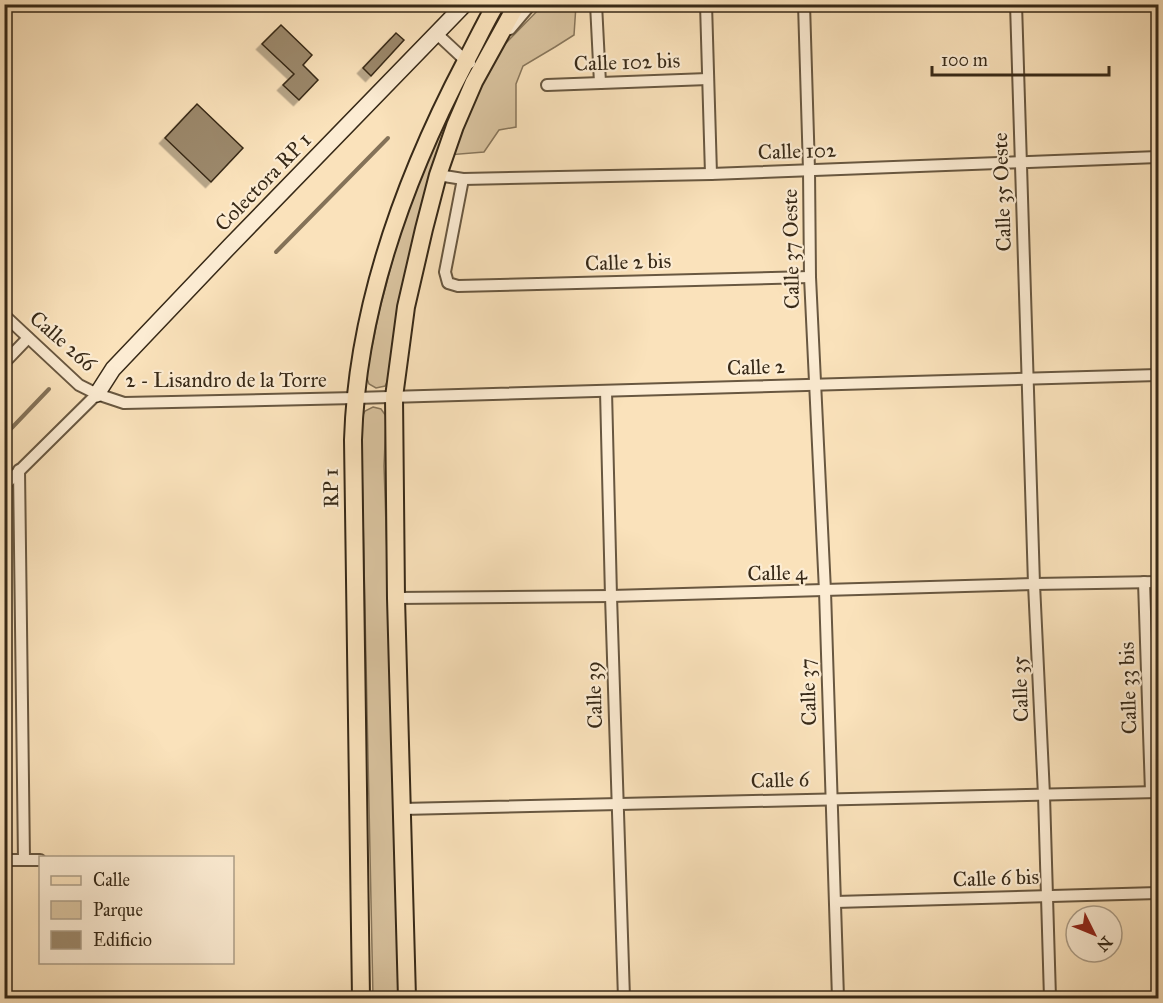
<svg xmlns="http://www.w3.org/2000/svg" width="1163" height="1003" font-family="'IM FELL Great Primer',serif">
<style>
.green{fill:#d9c39f;stroke:#88765b;stroke-width:1.5}
.lines{fill:none;stroke-linecap:round;stroke-linejoin:round}
.stream{stroke:#847258;stroke-width:4}
.building{fill:#9c896c;stroke:#372917;stroke-width:1.5;filter:url(#shadow)}
.minor-casing{stroke:#685740;stroke-width:14}
.secondary-casing{stroke:#372917;stroke-width:18}
.primary-casing{stroke:#372917;stroke-width:20}
.minor{stroke:#fcecd3;stroke-width:10}
.secondary{stroke:#fcecd3;stroke-width:15}
.primary{stroke:#fae2bb;stroke-width:16}
.labels{text-anchor:middle;dominant-baseline:central;stroke-width:4.5;stroke-linejoin:round;paint-order:stroke}
.street-label{font-size:21px;fill:#372917;stroke:#fcecd3}
</style>
<defs>
<filter id="shadow"><feDropShadow dx="-5.5" dy="5.5" stdDeviation="0" flood-color="#0004"/></filter>
</defs>
<rect width="100%" height="100%" fill="#fae2bb"/>
<filter id="stains"><feTurbulence type="fractalNoise" baseFrequency=".00333" numOctaves="4"/><feColorMatrix values="0 0 0 0 .2 0 0 0 0 .09 0 0 0 0 .02 0 0 0 .5 -.17"/></filter>
<radialGradient id="worn" r=".72"><stop offset=".6" stop-color="#630" stop-opacity="0"/><stop offset="1" stop-color="#630" stop-opacity=".3"/></radialGradient>
<g class="green">
<polygon points="543,5 576,5 574,35 555,47 523,66 516,84 516,127 499,130 484,152 448,155 480,83 503,46"/>
<polygon points="498,21 466,94 389,378 385,386 376,388 369,384 366,376 379,312 402,224 425,162 475,60"/>
<polygon points="373,407 381,409 386,416 386,421 384,466 402,998 373,998 361,419 365,411"/>
</g>
<g class="lines">
<g class="stream">
<polyline points="276,252 388,138"/>
<polyline points="4,436 49,389"/>
</g>
</g>
<g class="building">
<polygon points="281,25 312,55 303,65 318,80 299,100 283,85 294,74 262,44"/>
<polygon points="396,33 404,40 371,76 363,68"/>
<polygon points="197,104 243,148 211,182 165,138"/>
</g>
<g class="lines">
<defs>
<g id="minor">
<polyline points="596,4 600,83"/>
<polyline points="706,4 711,174"/>
<polyline points="804,4 809,170 810,277 825,591 838,998"/>
<polyline points="1016,4 1034,584 1044,795 1050,998"/>
<polyline points="510,29 531,4"/>
<polyline points="436,33 466,61 470,63"/>
<polyline points="547,85 708,79"/>
<polyline points="438,175 463,179 711,174 1158,157"/>
<polyline points="463,179 445,272 448,283 458,286 810,277"/>
<polyline points="4,315 79,385 97,394 124,403 355,398 1158,375"/>
<polyline points="4,363 28,338"/>
<polyline points="606,391 611,596 624,998"/>
<polyline points="19,470 24,860"/>
<polyline points="4,486 97,394"/>
<polyline points="1144,582 1151,792"/>
<polyline points="396,598 611,596 1034,584 1158,582"/>
<polyline points="402,809 1158,792"/>
<polyline points="4,860 40,860"/>
<polyline points="835,902 1158,893"/>
</g>
<polyline id="secondary" points="97,394 113,369 230,246 465,4"/>
<g id="primary">
<path d="M361,998L353,440C357,308 405,177 466,61C476,42 485,23 496,4"/>
<polyline points="407,998 396,598 394,397 406,307 424,229 438,175 455,126 474,82 517,4"/>
</g>
</defs>
<use href="#minor" class="minor-casing"/>
<use href="#secondary" class="secondary-casing"/>
<use href="#primary" class="primary-casing"/>
<use href="#minor" class="minor"/>
<use href="#secondary" class="secondary"/>
<use href="#primary" class="primary"/>
</g>
<g class="labels">
<g class="street-label">
<text transform="translate(627 62) rotate(-2)">Calle 102 bis</text>
<text transform="translate(797 151) rotate(-2)">Calle 102</text>
<text transform="translate(263 182) rotate(-46)">Colectora RP 1</text>
<text transform="translate(1002 192) rotate(-92)">Calle 35 Oeste</text>
<text transform="translate(791 249) rotate(-91)">Calle 37 Oeste</text>
<text transform="translate(628 262) rotate(-2)">Calle 2 bis</text>
<text transform="translate(63 341) rotate(41)">Calle 266</text>
<text transform="translate(756 367) rotate(-2)">Calle 2</text>
<text x="226" y="380">2 - Lisandro de la Torre</text>
<text transform="translate(331 488) rotate(-91)">RP 1</text>
<text transform="translate(777 573) rotate(-1)">Calle 4</text>
<text transform="translate(1128 688) rotate(-92)">Calle 33 bis</text>
<text transform="translate(1020 689) rotate(-92)">Calle 35</text>
<text transform="translate(808 692) rotate(-92)">Calle 37</text>
<text transform="translate(594 695) rotate(-92)">Calle 39</text>
<text transform="translate(780 780) rotate(-2)">Calle 6</text>
<text transform="translate(996 878) rotate(-2)">Calle 6 bis</text>
</g>
</g>
<rect width="1163" height="1003" fill="none" stroke="#fae2bb" stroke-width="24"/>
<rect x="6" y="6" width="1151" height="991" fill="none" stroke="#372917" stroke-width="3"/>
<rect x="12" y="12" width="1139" height="979" fill="none" stroke="#372917" stroke-width="1.5"/>
<rect x="39" y="856" width="195" height="108" fill="#fcecd3" stroke="#ad9e88" stroke-width="1.5"/>
<rect x="51" y="876" width="30" height="9" fill="#fae2bb" stroke="#ad9e88" stroke-width="1.5"/>
<text x="93" y="886" font-size="18" fill="#372917">Calle</text>
<rect x="51" y="901" width="30" height="18" fill="#d9c39f" stroke="#ad9e88" stroke-width="1.5"/>
<text x="93" y="916" font-size="18" fill="#372917">Parque</text>
<rect x="51" y="931" width="30" height="18" fill="#9c896c" stroke="#ad9e88" stroke-width="1.5"/>
<text x="93" y="946" font-size="18" fill="#372917">Edificio</text>
<g transform="translate(1094 934) rotate(133)"><circle r="28" fill="#fcecd3" stroke="#ad9e88" stroke-width="1.5"/>
<path d="M0-4.5L10 22L0 15L-10 22Z" fill="#8f2418"/>
<text y="-9" font-size="16" font-weight="bold" text-anchor="middle" fill="#372917">N</text>
</g>
<path d="M932 66v9h177v-9" fill="none" stroke="#372917" stroke-width="3"/>
<text x="941" y="66" font-size="18" fill="#372917" stroke="#fcecd3" stroke-width="4.5" paint-order="stroke">100 m</text>
<rect width="100%" height="100%" filter="url(#stains)"/>
<rect width="100%" height="100%" fill="url(#worn)"/>
</svg>
